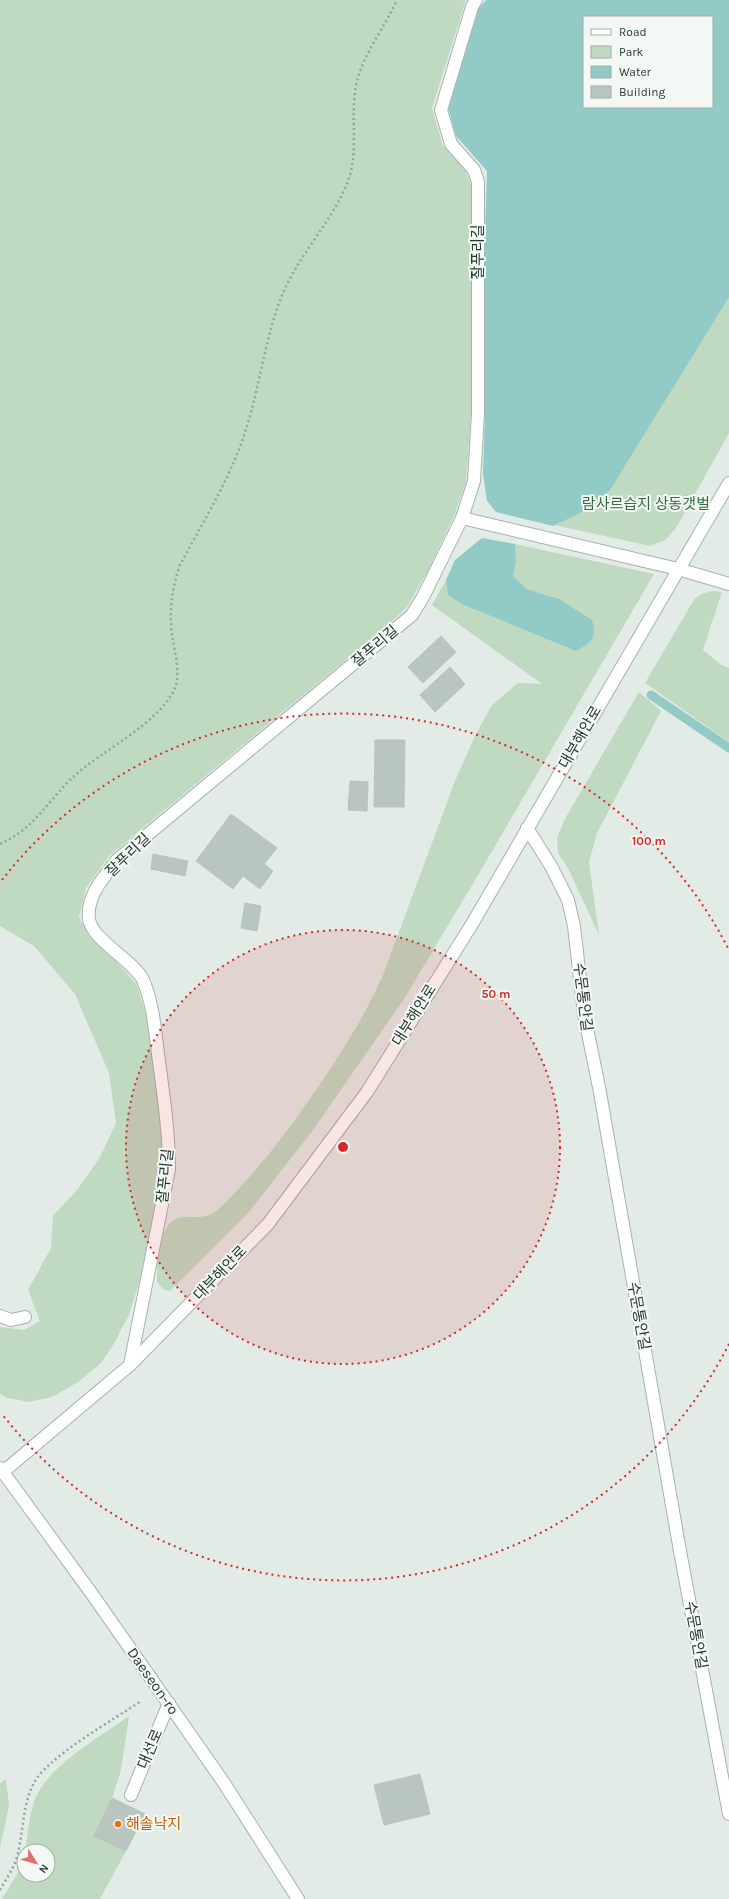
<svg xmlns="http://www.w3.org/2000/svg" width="729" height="1899" font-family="Karla,'Noto Sans KR',sans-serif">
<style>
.green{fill:#bfdac1}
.water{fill:#92cac7;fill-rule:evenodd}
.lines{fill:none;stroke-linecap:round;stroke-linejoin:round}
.stream{stroke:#92cac7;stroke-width:9}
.building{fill:#b9c6bf;stroke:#b7c4bc}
.service-casing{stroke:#a6b3ac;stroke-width:14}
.tertiary-casing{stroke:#a6b3ac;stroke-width:14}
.path{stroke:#88ab99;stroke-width:2.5;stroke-dasharray:2 3;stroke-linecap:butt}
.service{stroke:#fff;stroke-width:12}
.tertiary{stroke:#fff;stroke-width:12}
.ring{fill:none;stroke:#d62828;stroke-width:2;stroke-dasharray:2 4}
.food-dot{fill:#e8710a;stroke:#f4f8f5;stroke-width:1.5}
.labels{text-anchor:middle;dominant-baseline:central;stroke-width:4;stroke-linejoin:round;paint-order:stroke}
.street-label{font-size:15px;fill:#253b30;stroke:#f4f8f5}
.park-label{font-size:15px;fill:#346d3e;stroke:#f4f8f5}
.food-label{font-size:15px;fill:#c56008;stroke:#f4f8f5;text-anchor:start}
.centre{fill:#d62828;stroke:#f4f8f5;stroke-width:2}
.ring-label{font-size:12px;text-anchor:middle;font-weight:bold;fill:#d62828;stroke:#f4f8f5;stroke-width:4;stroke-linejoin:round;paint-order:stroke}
</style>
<rect width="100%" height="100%" fill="#e3ebe6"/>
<g class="green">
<polygon points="0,0 466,0 432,108 443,146 466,171 472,187 471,414 466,482 454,516 428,571 407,607 389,624 109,856 86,888 79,917 88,935 112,957 137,985 148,1022 164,1150 159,1187 140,1279 129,1315 112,1347 101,1363 78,1382 52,1397 29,1402 7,1398 0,1394 0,1327 24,1330 40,1321 28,1290 51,1248 53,1216 77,1190 99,1159 116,1123 109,1073 75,994 34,946 0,926"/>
<polygon points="729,14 729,433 676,528 665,540 650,546 518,517 524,430 712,107"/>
<path d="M515,544L654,574L481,870L404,999L313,1130L249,1212L170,1291L163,1289L157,1282C157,1267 157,1242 166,1229C177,1210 191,1220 207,1216C213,1215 222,1206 226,1202C257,1171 284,1136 309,1100C337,1060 363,1020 383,975L455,781L475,736L492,705L518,683L542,684L432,605L446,580L448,595L559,599L527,589L513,576L516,561Z"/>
<polygon points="714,591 722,592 703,650 720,664 729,668 729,742 645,683 695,598 704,593"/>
<polygon points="639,692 661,711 597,833 589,862 599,935 568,868 558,853 557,838 566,817"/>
<path d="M129,1716L121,1770L112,1798L94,1835L126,1851L100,1899H2L22,1866L24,1854V1875H48V1851H25C28,1835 29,1812 36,1797C50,1765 100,1737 129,1716Z"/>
<polygon points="6,1779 9,1806 0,1848 0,1783"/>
</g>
<g class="water">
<path d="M486,0H729V297L610,490L584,511L553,526L496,512L487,501L483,474L485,412L483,294L487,171L456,136L448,107L479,8ZM584,17H712V107H584Z"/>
<path d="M482,538L515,544L516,561L513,576L527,589L559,599L592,620C597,639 592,642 576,651L462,604L448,595L446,580L455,560Z"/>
</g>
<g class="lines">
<polyline class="stream" points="651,695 729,748"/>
</g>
<g class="building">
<polygon points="441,636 456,652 423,683 408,667"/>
<polygon points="450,667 465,684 435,712 420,695"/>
<polygon points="375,740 405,740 404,807 374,807"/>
<polygon points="350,781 368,782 367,811 348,810"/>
<polygon points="231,814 277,848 264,864 273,871 260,889 243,876 233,889 196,861"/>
<polygon points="153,854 188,861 185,876 151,869"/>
<polygon points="245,903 261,906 257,931 241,928"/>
<polygon points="420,1774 430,1814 384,1825 374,1785"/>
<polygon points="112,1798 145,1814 126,1851 94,1836"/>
</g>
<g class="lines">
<defs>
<g id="service">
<polyline points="462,518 678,569 729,584"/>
<polyline points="527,828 551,866 568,900 574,926 584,1014 599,1087 680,1551 729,1814"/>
<polyline points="0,1316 11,1320 25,1317"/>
<path d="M130,1365L169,1169C169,1130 163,1092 158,1054C155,1030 153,1003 143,980C134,961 91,939 89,919C86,896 104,877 117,860L412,615L423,597L462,518L474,481L478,413V182L474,170L451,144L441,110L472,7L476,0"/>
<polyline points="131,1795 169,1703"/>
</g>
<g id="tertiary">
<polyline points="0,1468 92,1594 224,1783 298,1899"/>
<polyline points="3,1472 130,1365 268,1224 367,1092 472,924 729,483"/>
</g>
</defs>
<use href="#service" class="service-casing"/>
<use href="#tertiary" class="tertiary-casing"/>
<g class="path">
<path d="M0,844C33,830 49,800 73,777C101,751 164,721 176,685C180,669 174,650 172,634C169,610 172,588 180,565C204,520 232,476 247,426C260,384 265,339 281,298C297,256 332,223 348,181C359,151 350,117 356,86C361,57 385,27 397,0"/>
<path d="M0,1890C5,1881 11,1872 15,1863C24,1838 21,1807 34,1783C47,1757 115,1719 141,1701"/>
</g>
<use href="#service" class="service"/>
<use href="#tertiary" class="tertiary"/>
</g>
<circle cx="343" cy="1147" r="217" fill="#d62828" fill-opacity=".12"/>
<g class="ring">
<circle cx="343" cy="1147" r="217"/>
<path d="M729 1344A433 433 0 0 1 2 1414M2 880A433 433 0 0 1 729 950"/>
</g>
<circle class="food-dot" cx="118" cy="1824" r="4"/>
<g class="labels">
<g class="street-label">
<text transform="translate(478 252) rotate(-90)">잘푸리길</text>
<text transform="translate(375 646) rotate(-40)">잘푸리길</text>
<text transform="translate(580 737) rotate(-60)">대부해안로</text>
<text transform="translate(128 855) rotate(-44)">잘푸리길</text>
<text transform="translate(583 997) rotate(83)">수문통안길</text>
<text transform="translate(414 1015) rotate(-58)">대부해안로</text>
<text transform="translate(165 1176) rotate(-84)">잘푸리길</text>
<text transform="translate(220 1273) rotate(-46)">대부해안로</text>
<text transform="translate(639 1316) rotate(80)">수문통안길</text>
<text transform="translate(696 1635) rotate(80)">수문통안길</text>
<text transform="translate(153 1681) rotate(55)">Daeseon-ro</text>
<text transform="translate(150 1749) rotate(-67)">대선로</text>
</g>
<g class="park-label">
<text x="646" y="504">람사르습지 상동갯벌</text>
</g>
<g class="food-label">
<text x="126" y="1824">해솔낙지</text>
</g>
</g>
<circle cx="343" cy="1147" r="6" class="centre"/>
<g class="ring-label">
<text x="649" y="845">100 m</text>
<text x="496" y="998">50 m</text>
</g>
<rect x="583" y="16" width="130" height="92" fill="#f4f8f5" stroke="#a1aca6"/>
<rect x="591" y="29" width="20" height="6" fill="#ffffff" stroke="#a1aca6"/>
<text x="619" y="36" font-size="12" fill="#253b30">Road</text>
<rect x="591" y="46" width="20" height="12" fill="#bfdac1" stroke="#a1aca6"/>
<text x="619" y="56" font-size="12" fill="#253b30">Park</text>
<rect x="591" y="66" width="20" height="12" fill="#92cac7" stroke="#a1aca6"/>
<text x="619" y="76" font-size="12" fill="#253b30">Water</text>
<rect x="591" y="86" width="20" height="12" fill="#b9c6bf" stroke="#a1aca6"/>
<text x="619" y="96" font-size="12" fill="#253b30">Building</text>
<g transform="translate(36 1863) rotate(127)"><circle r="19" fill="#f4f8f5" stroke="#a1aca6"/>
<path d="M0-3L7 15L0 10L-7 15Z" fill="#e1706b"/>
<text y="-6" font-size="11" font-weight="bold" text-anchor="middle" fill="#253b30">N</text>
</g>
</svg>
